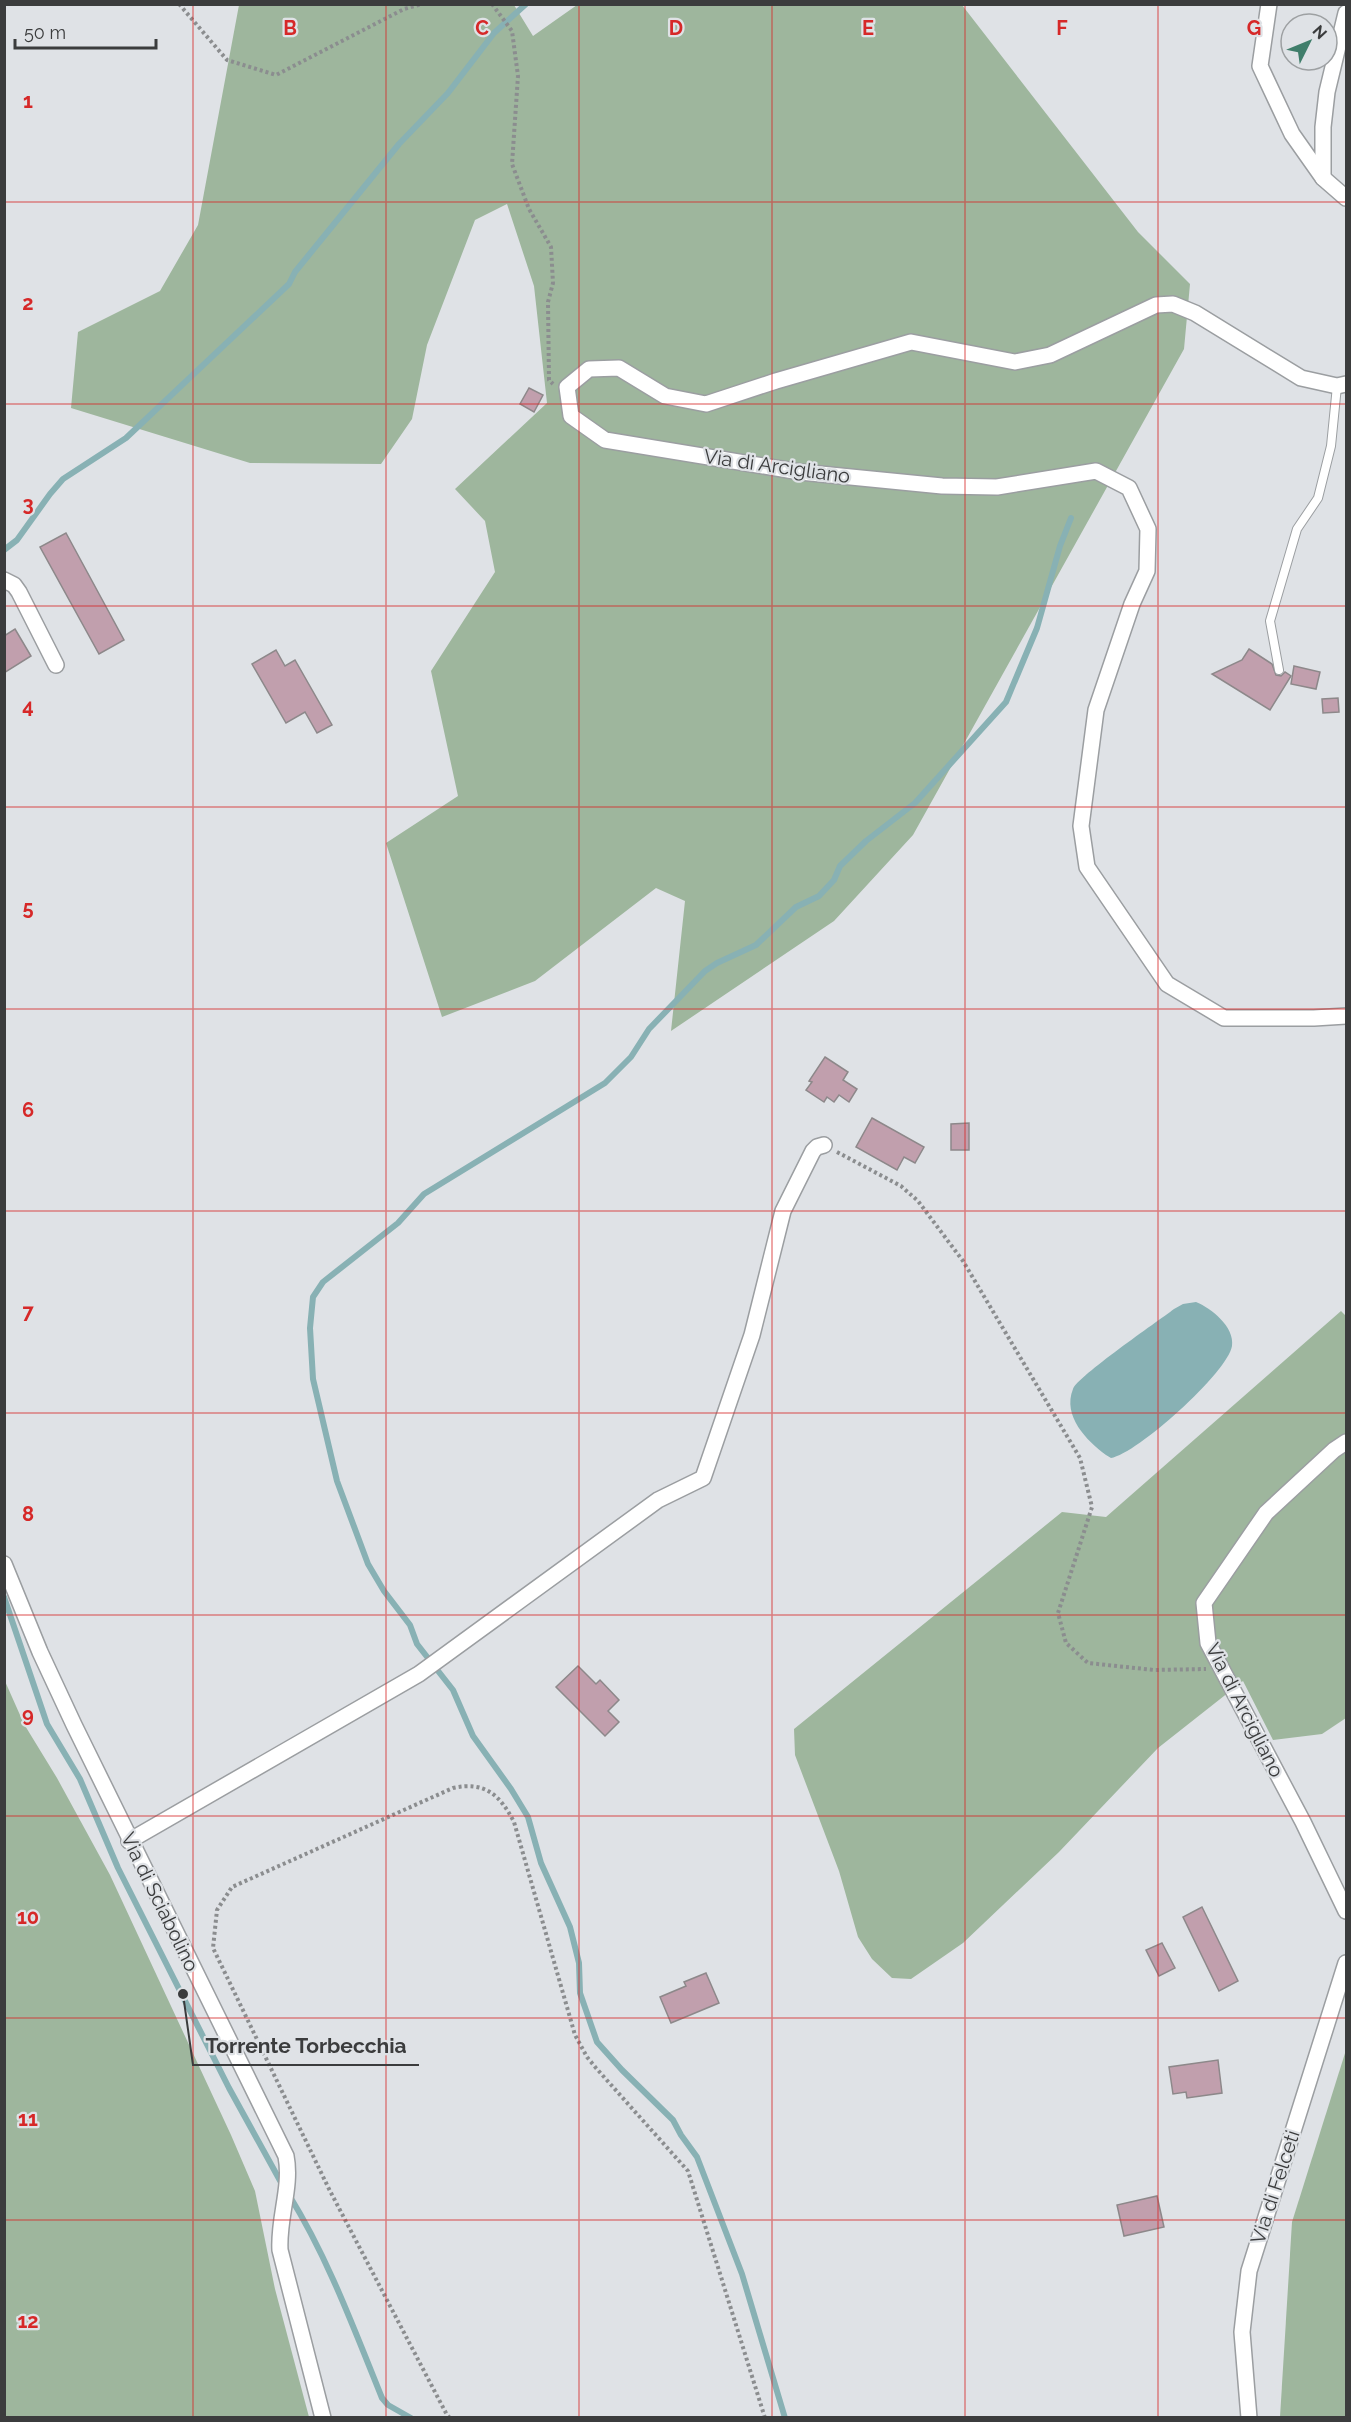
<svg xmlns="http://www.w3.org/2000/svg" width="1351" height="2422" font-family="Raleway,sans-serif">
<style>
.forest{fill:#9eb69d}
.water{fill:#88b1b4}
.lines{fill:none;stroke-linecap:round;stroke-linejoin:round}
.stream{stroke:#88b1b4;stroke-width:6}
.building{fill:#c19fad;stroke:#8d888a;stroke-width:1.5}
.service-casing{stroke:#9b9ea1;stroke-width:10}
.minor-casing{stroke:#9b9ea1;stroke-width:18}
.path{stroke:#8b8d8f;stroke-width:4;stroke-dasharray:3 3;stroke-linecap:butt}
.service{stroke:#fff;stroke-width:8}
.minor{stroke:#fff;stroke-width:15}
.grid{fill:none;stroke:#d62828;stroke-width:1.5;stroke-opacity:0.55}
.labels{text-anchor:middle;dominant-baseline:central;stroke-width:4.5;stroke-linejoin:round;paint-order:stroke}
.street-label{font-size:20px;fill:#3b3c3d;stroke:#dfe2e6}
.grid-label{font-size:20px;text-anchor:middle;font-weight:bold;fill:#d62828;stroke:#dfe2e6;stroke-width:4.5;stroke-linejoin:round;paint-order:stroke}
.leader{fill:none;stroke:#3b3c3d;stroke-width:2}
.callout-dot{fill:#3b3c3d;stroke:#dfe2e6;stroke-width:2}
.callout-label{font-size:21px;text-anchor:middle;font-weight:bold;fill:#3b3c3d;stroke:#dfe2e6;stroke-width:4.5;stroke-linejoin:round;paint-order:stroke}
</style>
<rect width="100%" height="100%" fill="#dfe2e6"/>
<g class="forest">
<polygon points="239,5 514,5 533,36 577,5 962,5 1138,232 1190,284 1184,349 913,835 834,921 671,1031 685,901 656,888 535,981 442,1017 386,843 458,796 431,671 495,572 485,521 455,489 547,403 534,286 507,204 475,220 427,345 412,419 381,464 250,463 71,408 78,332 160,291 198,225"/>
<polygon points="1341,1311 1346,1316 1346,1718 1322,1734 1273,1740 1243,1681 1158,1748 1059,1852 963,1943 911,1979 892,1978 872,1959 858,1937 839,1871 795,1755 794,1729 1062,1512 1106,1517"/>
<polygon points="4,1679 24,1724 57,1778 110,1875 231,2135 255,2191 275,2289 309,2417 5,2417"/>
<polygon points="1346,2050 1346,2417 1280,2417 1292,2222"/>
</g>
<path class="water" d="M1196,1302C1211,1308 1235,1327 1232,1346C1228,1372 1137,1454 1111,1458L1106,1455C1087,1441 1062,1416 1073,1389C1078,1376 1157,1322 1174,1309L1183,1304Z"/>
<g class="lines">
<g class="stream">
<polyline points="4,550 17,540 50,494 63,479 126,438 289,284 295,272 399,144 448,93 494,33 526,4"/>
<polyline points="4,1597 47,1724 80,1779 118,1868 229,2088 283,2186"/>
<path d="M289,2195C328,2258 354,2329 382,2398L388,2405L411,2418"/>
<polyline points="785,2418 742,2274 697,2157 681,2135 673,2120 622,2070 597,2042 580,1993 579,1963 570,1927 541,1863 528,1817 511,1789 473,1736 453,1690 417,1644 410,1625 384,1591 368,1564 337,1481 313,1379 310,1328 313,1297 323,1282 398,1223 424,1194 605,1083 631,1057 649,1029 705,971 717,963 756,945 796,907 819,896 834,880 840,866 866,841 915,803 1006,702 1037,628 1060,546 1071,518"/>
</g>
</g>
<g class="building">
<polygon points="529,388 543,395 534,412 520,404"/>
<polygon points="66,533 124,640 99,654 40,547"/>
<polygon points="15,629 31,656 4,673 4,636"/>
<polygon points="1249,649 1272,664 1276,675 1281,676 1285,672 1291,676 1270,710 1212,674 1242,660"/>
<polygon points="276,650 285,666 295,660 332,725 317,733 305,712 286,723 252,664"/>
<polygon points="1294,666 1320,672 1316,689 1291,684"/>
<polygon points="1338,698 1339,712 1323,713 1322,699"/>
<polygon points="825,1057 848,1072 843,1080 857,1089 849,1102 839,1095 834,1102 827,1097 824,1102 806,1090 812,1082 809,1081"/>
<polygon points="872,1118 924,1147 915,1163 904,1157 897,1170 856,1147"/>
<polygon points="969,1123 969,1150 951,1150 951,1124"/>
<polygon points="578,1666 596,1684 600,1680 619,1700 608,1711 619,1722 605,1736 556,1687"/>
<polygon points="1202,1907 1238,1981 1219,1991 1183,1917"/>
<polygon points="1162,1943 1175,1968 1159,1976 1146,1950"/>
<polygon points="706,1973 719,2003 671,2023 660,1997 686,1986 684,1982"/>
<polygon points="1218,2060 1222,2093 1187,2098 1186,2092 1173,2094 1169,2067"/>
<polygon points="1157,2196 1164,2227 1124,2236 1117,2205"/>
</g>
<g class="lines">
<defs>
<polyline id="service" points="1279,670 1270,621 1297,529 1318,498 1331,446 1337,386"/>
<g id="minor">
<polyline points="1269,4 1260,66 1292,134 1323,178 1346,198"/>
<polyline points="1323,178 1323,127 1327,92 1346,13"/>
<polyline points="1346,384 1337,386 1301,378 1195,313 1173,304 1156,305 1050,355 1015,362 911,342 776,381 706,404 665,396 619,368 589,369 567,387 571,416 605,440 800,472 942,486 997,487 1096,471 1129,488 1148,529 1147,571 1132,604 1096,710 1081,826 1087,867 1167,984 1224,1018 1314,1018 1346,1016"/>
<polyline points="4,580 14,585 19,592 56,665"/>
<polyline points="1346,1442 1334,1450 1266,1513 1204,1603 1208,1643 1303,1822 1346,1911"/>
<path d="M4,1564L40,1652L74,1725L286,2156C292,2187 278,2218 280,2250L323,2418"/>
<polyline points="129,1841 419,1674 658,1500 703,1478 752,1335 783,1211 813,1151 817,1147 824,1145"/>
<polyline points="1249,2418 1242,2332 1249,2271 1346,1963"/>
</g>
</defs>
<use href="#service" class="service-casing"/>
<use href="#minor" class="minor-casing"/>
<g class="path">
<polyline points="179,4 227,60 276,75 404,9 422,4"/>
<polyline points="492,4 512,31 518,76 512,164 529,209 551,247 553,283 548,302 549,380 553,384"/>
<polyline points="837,1152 901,1186 918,1201 963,1261 1080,1458 1092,1507 1058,1613 1066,1643 1088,1663 1154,1670 1206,1669"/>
<path d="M450,2418L447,2415L329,2189L213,1948L217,1910L232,1887L453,1788C485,1781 500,1795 514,1822L575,2035L587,2057L596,2068L688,2171L765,2418"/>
</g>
<use href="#service" class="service"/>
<use href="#minor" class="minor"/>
</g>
<path class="grid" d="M193,4V2418M386,4V2418M579,4V2418M772,4V2418M965,4V2418M1158,4V2418M4,202H1346M4,404H1346M4,606H1346M4,807H1346M4,1009H1346M4,1211H1346M4,1413H1346M4,1615H1346M4,1816H1346M4,2018H1346M4,2220H1346"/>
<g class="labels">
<g class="street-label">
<text transform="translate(777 466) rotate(8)">Via di Arcigliano</text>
<text transform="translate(1245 1710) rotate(63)">Via di Arcigliano</text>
<text transform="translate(160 1902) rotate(64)">Via di Sciabolino</text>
<text transform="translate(1275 2187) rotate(-72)">Via di Felceti</text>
</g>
</g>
<g class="grid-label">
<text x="290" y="35">B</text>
<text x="482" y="35">C</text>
<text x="676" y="35">D</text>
<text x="868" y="35">E</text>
<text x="1062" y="35">F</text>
<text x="1254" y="35">G</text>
<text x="28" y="108">1</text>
<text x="28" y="310">2</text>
<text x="28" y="511">3</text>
<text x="28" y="713">4</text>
<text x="28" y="915">5</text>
<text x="28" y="1117">6</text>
<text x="28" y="1319">7</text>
<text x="28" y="1521">8</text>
<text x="28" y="1722">9</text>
<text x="28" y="1924">10</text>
<text x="28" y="2126">11</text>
<text x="28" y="2328">12</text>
</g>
<path class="leader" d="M183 1994L193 2065H419"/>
<circle class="callout-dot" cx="183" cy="1994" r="6"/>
<g class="callout-label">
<text x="306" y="2053">Torrente Torbecchia</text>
</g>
<rect width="1351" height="2422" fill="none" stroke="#3b3c3d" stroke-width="12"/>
<g transform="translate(1309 42) rotate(47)"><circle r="28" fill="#dfe2e6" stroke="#9da0a2" stroke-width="1.5"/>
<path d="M0-4.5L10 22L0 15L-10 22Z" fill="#407e6b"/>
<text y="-9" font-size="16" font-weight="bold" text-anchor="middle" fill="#3b3c3d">N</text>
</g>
<path d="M15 39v9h141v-9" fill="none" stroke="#3b3c3d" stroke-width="3"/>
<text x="24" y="39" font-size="18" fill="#3b3c3d" stroke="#dfe2e6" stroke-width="4.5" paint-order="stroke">50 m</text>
</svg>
